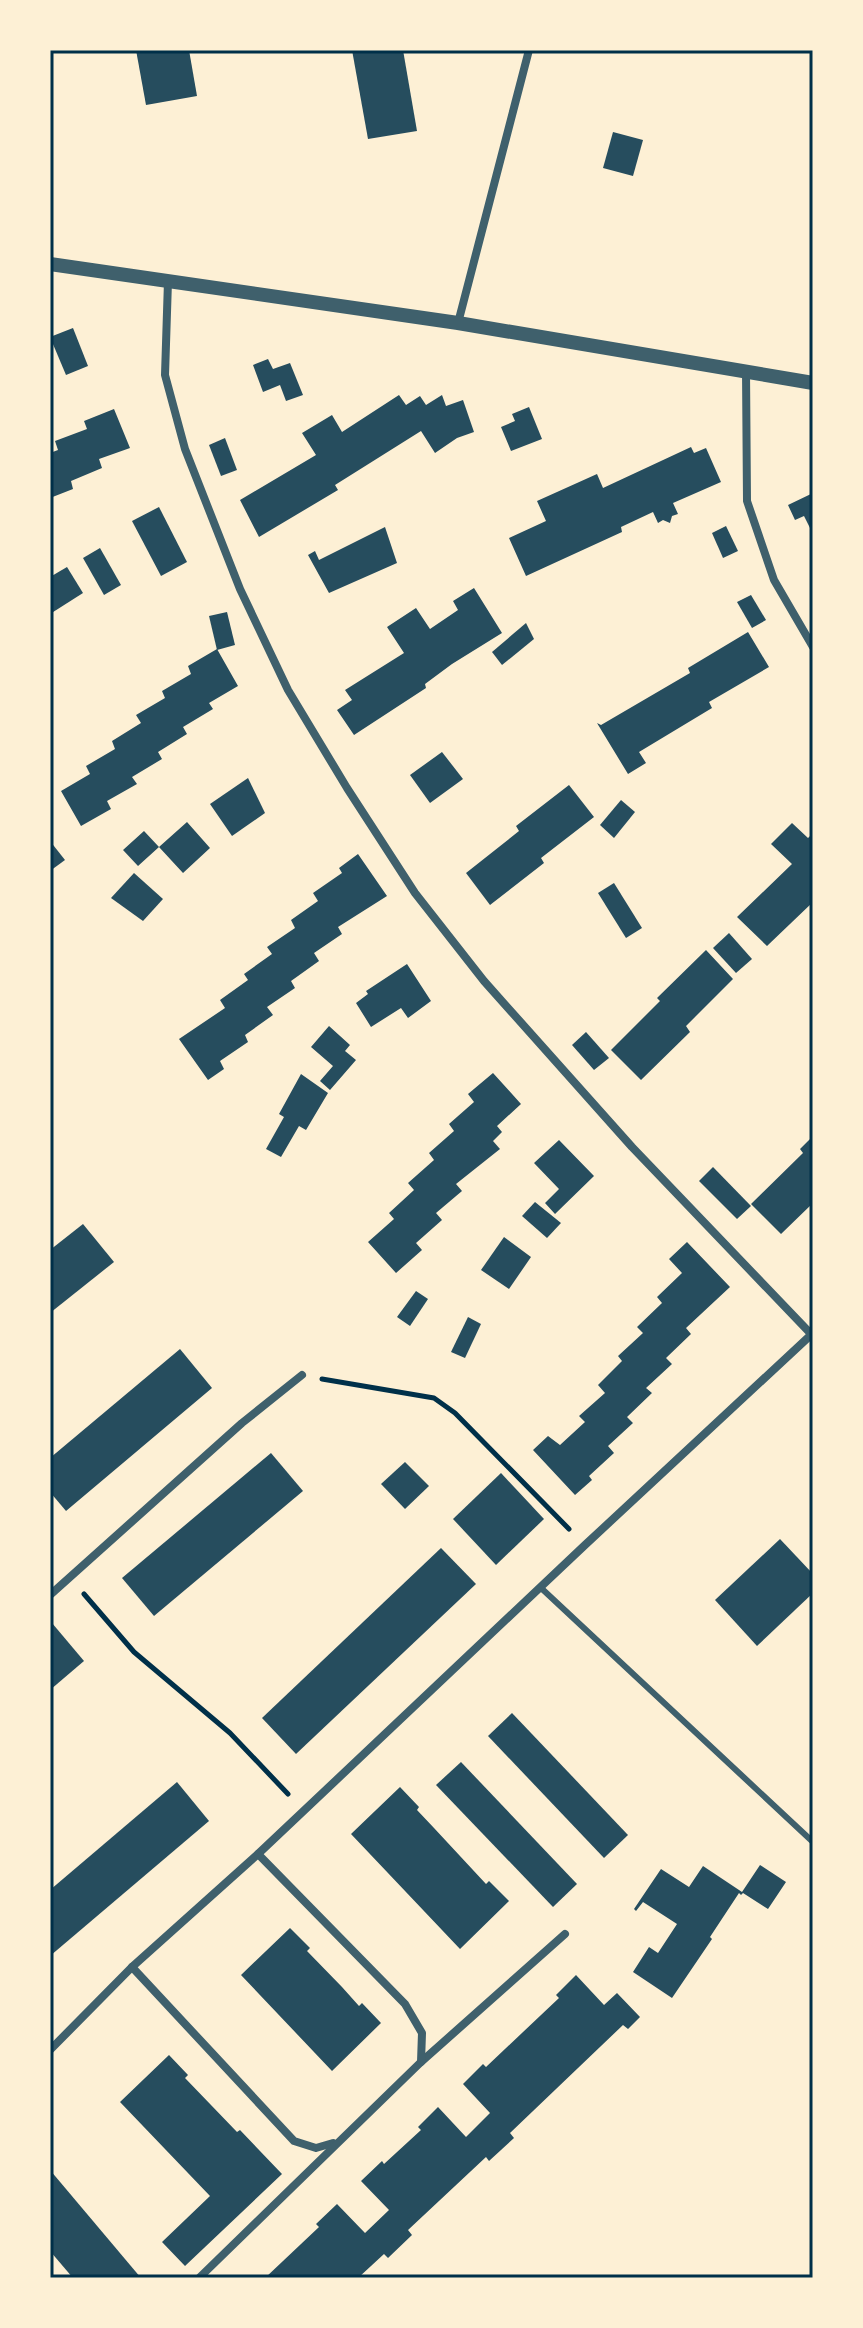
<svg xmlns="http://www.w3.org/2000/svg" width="863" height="2328" font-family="'PT Sans',sans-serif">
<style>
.building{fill:#264d5e}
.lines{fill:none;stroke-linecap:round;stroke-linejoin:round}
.path{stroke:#003049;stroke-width:5}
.service{stroke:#3f606c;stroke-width:6}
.minor{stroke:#3f606c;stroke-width:8}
.tertiary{stroke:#3f606c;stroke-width:14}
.neatline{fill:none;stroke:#003049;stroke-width:3}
</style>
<rect width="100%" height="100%" fill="#fdf0d5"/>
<g class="building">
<polygon points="136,50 189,50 197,96 146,105"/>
<polygon points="352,50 403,50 417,131 368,139"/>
<polygon points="613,132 643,140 633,176 603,168"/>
<polygon points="73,328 88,366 66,375 50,337"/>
<polygon points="268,359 273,369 290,363 303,395 286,401 280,385 263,392 253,365"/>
<polygon points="399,395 406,405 420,396 426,405 442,395 446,406 463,400 474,432 457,438 435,453 421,431 335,485 338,490 259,537 240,500 316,455 302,433 332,415 342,432"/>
<polygon points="529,407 542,439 511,451 501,427 515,421 512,414"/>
<polygon points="114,409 130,448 99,459 102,468 71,481 73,489 50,498 50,453 58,450 55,441 87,429 84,421"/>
<polygon points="225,438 237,470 221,476 209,445"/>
<polygon points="691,447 694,453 706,448 721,482 673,503 678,514 672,516 670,523 663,520 658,523 653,512 621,527 622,532 526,576 509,538 546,521 537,501 597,474 603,488"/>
<polygon points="813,493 813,534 804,516 795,520 788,505"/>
<polygon points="159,507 187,562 161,576 132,521"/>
<polygon points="726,526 738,551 723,558 712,533"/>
<polygon points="385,527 397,563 329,593 308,555 315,551 319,560"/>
<polygon points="100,548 121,585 104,595 83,558"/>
<polygon points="67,567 83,593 50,614 50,577"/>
<polygon points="474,588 502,633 452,664 425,684 426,688 354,735 337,710 352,700 345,690 404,653 387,627 416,608 430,629 458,610 453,601"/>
<polygon points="751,595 766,620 752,628 737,602"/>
<polygon points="227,612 235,645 217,650 209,616"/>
<polygon points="526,623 534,639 502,665 492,652"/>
<polygon points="748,632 769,667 709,702 712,708 639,752 646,763 628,774 597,723 601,725 690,673 688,668"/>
<polygon points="217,649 238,686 209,703 213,709 183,727 187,734 158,752 162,759 132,777 137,784 107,801 111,809 81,826 61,791 90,774 86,766 115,749 112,741 141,723 136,715 165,698 162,691 191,674 188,666"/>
<polygon points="442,752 463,779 430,803 410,775"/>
<polygon points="248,778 265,813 232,836 210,804"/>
<polygon points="569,785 594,817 541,858 544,863 490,905 466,873 519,831 516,826"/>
<polygon points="621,800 635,812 614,838 600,825"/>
<polygon points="187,822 210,848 183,873 159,847 138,866 123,850 144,831 159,847"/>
<polygon points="792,823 808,838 813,833 813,902 767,946 737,917 792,864 771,844"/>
<polygon points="50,841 65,860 50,871"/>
<polygon points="358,854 387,896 338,927 342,934 314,953 319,961 291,981 295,988 267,1007 273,1015 245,1035 248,1042 220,1061 224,1069 208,1080 179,1039 225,1008 220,1000 248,980 244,974 272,954 267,947 295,928 291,920 318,901 313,893 342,873 339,868"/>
<polygon points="134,873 163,899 143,921 111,898"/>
<polygon points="614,883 642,928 626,938 598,893"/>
<polygon points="729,933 752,959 736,973 713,948"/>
<polygon points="706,950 733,979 686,1026 690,1032 641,1080 611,1050 660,1001 657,998"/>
<polygon points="407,964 431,1001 408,1018 401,1008 371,1027 356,1003 368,994 366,991"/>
<polygon points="329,1026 350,1045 345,1051 356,1060 330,1090 320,1081 333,1066 311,1047"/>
<polygon points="586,1032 609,1058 594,1070 572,1045"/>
<polygon points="493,1073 521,1104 497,1126 502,1132 493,1141 500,1149 456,1184 462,1191 436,1213 442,1220 416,1243 422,1250 396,1273 368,1242 394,1219 389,1213 414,1190 408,1183 434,1160 429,1153 454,1131 449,1124 474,1102 468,1094"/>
<polygon points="301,1074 328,1093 306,1130 299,1126 281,1157 266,1149 284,1117 279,1114"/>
<polygon points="813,1136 813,1203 781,1234 751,1204 803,1153 800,1149"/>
<polygon points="559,1140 594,1176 555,1214 545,1203 559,1189 534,1163"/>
<polygon points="713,1167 751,1206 737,1219 699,1181"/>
<polygon points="535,1202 561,1223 547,1238 522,1216"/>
<polygon points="83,1224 114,1262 50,1313 50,1250"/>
<polygon points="504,1237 531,1257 509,1289 481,1270"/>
<polygon points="687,1242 730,1287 686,1328 691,1334 666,1358 672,1364 646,1388 652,1393 627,1417 633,1423 608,1446 614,1453 589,1476 592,1480 575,1495 533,1450 548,1436 560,1445 585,1422 579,1416 605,1393 598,1385 622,1361 618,1356 643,1333 637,1327 662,1303 657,1297 682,1273 669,1259"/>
<polygon points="416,1291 428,1299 410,1326 397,1317"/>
<polygon points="468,1317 481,1324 465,1358 451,1352"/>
<polygon points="180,1349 212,1388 66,1511 50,1492 50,1458"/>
<polygon points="271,1453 303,1491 154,1616 122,1578"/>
<polygon points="405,1462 429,1486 405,1509 381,1484"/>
<polygon points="501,1473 544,1519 496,1565 453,1519"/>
<polygon points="780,1539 813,1574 813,1593 757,1646 715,1600"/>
<polygon points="441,1548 476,1584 296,1754 262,1718"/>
<polygon points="52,1623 84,1661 50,1690 50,1624"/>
<polygon points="512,1713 628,1835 604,1858 488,1736"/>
<polygon points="461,1762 577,1884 553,1907 436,1785"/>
<polygon points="177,1782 209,1821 50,1956 50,1890"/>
<polygon points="400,1787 419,1807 417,1810 434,1828 486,1884 489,1881 509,1901 460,1949 351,1834"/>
<polygon points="760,1865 786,1882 768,1909 743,1893 741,1895 739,1893 710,1937 712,1939 672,1998 633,1972 649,1947 658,1953 677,1924 643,1902 636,1911 634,1909 661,1869 689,1887 703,1866 742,1892"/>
<polygon points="290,1928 310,1948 307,1951 342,1987 359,2006 362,2003 381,2023 332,2071 241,1975"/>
<polygon points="576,1975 604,2005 617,1993 640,2017 628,2029 623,2025 510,2133 514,2138 489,2161 486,2157 408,2230 412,2235 388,2258 384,2254 358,2278 265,2278 319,2227 316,2224 337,2204 365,2233 389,2210 361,2181 382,2161 384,2164 421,2130 418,2127 438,2107 466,2137 490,2113 463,2084 483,2064 486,2067 559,1998 556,1995"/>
<polygon points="169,2055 188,2075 185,2078 237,2132 240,2130 282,2174 185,2266 162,2242 210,2196 120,2102"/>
<polygon points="50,2170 141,2278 73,2278 50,2251"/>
</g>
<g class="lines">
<g class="path">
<polyline points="322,1379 434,1398 455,1413 569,1529"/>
<polyline points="84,1594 134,1652 230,1733 288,1794"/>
</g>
<polyline class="service" points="540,1587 813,1842"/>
<g class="minor">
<polyline points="168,281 165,375 185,449 240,589 288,690 347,788 415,893 484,981 632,1147 812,1335"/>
<polyline points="458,323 529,50"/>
<polyline points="746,371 747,501 774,580 813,647"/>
<polyline points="50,1595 242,1423 302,1375"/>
<polyline points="132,1967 294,2141 316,2148 333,2143"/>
<polyline points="50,2050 132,1967 258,1854 585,1545 813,1333"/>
<polyline points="421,2062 565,1934"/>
<polyline points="199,2278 421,2062 422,2033 405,2004 258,1854"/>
</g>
<polyline class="tertiary" points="50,264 458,323 813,383"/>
</g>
<rect width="863" height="2328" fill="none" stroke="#fdf0d5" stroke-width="104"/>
<rect x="52" y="52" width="759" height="2224" class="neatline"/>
</svg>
